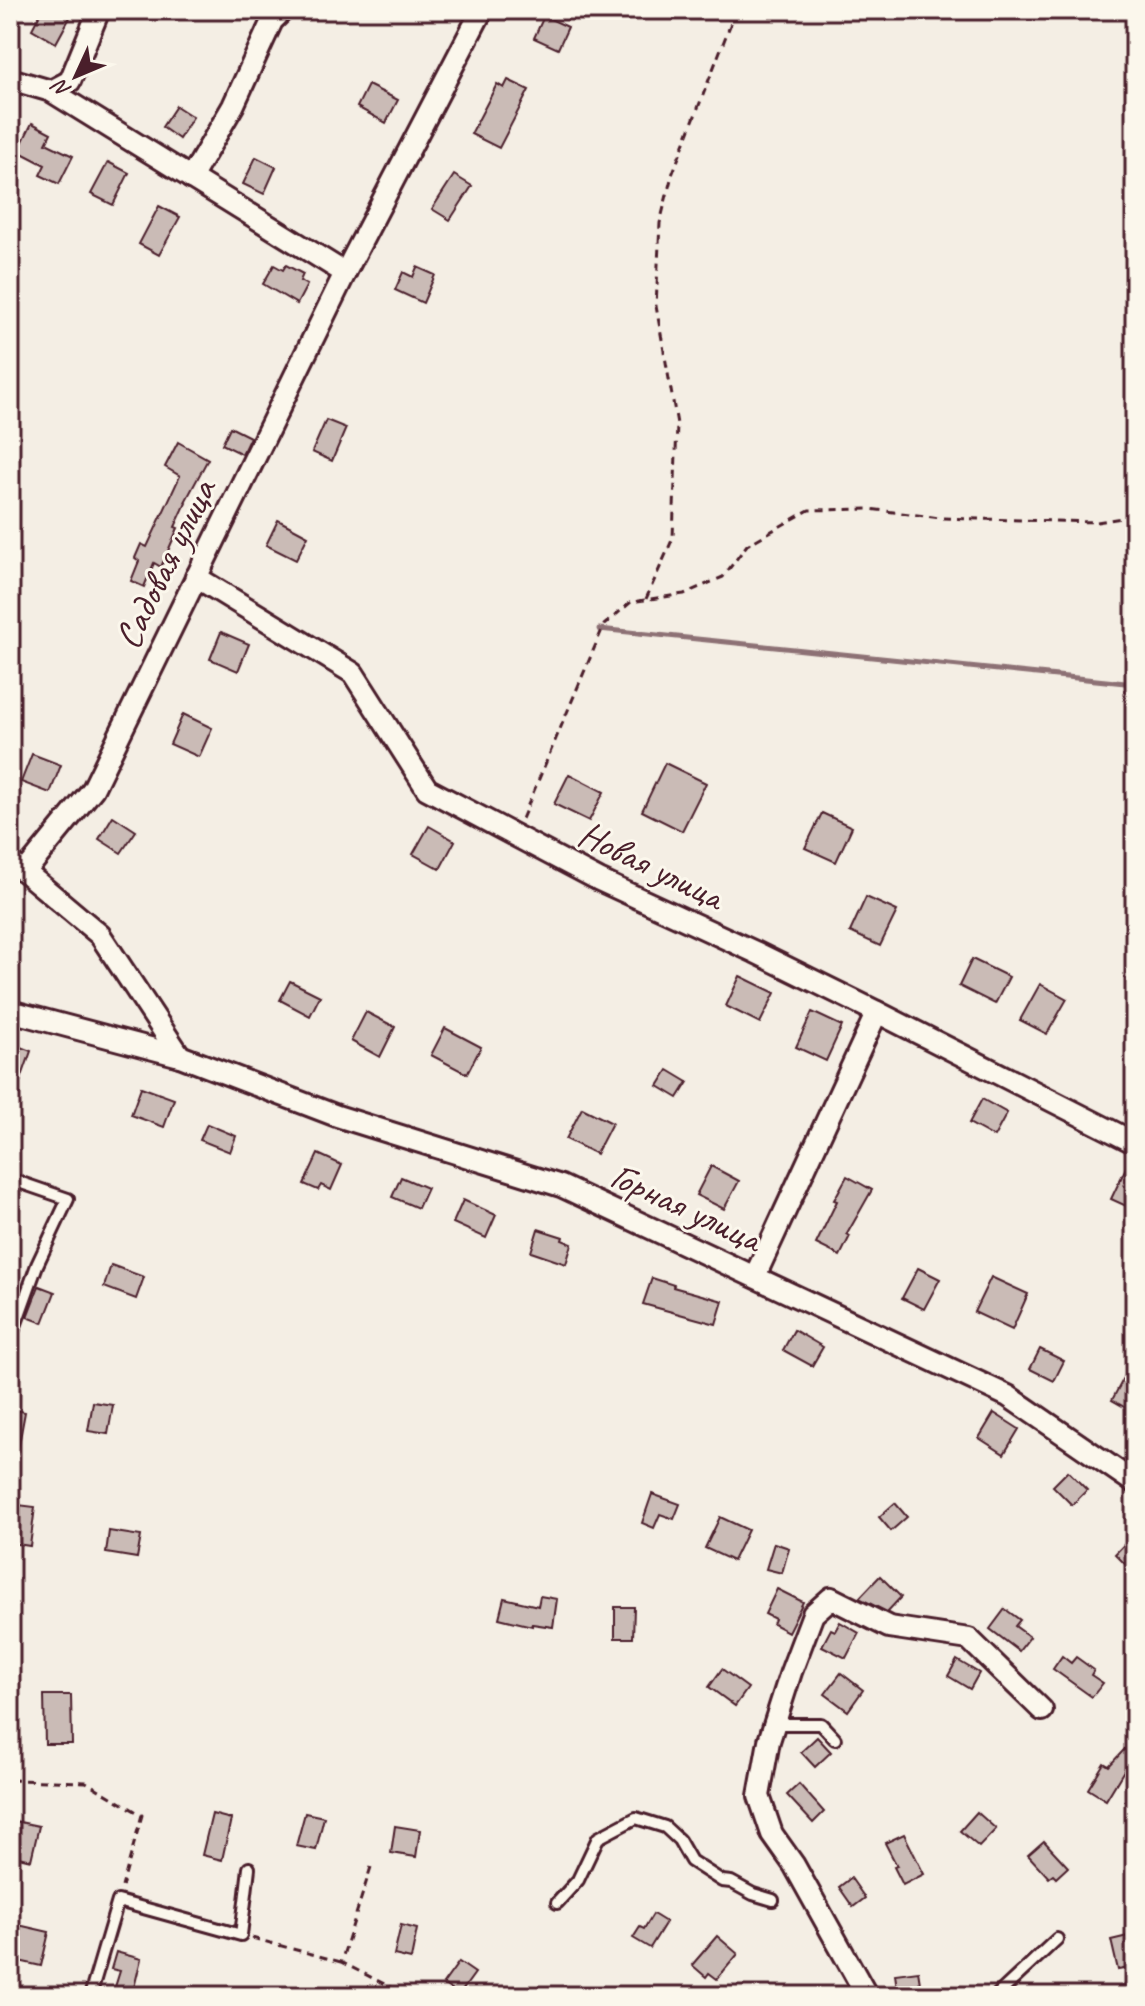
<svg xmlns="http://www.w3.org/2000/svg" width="1145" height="2006" font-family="Caveat,sans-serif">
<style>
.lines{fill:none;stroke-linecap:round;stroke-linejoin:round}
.stream{stroke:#8d7174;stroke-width:5}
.building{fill:#cabbb6;stroke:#4a1f2b;stroke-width:2}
.service-casing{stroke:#4a1f2b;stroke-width:16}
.minor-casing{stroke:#4a1f2b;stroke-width:26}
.path{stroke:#4a1f2b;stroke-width:3;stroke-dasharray:8 6;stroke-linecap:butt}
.service{stroke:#fbf7ec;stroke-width:10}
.minor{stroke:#fbf7ec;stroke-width:20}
.labels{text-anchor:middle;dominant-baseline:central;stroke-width:6;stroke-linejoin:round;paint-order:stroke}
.street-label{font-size:38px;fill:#4a1f2b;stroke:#fbf7ec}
</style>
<rect width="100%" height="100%" fill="#f4eee4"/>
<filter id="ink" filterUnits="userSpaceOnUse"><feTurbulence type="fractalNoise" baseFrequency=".0125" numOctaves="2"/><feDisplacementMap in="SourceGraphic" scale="16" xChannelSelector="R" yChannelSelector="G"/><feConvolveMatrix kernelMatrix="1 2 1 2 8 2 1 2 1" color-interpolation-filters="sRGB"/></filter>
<g filter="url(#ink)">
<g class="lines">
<polyline class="stream" points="599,629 1135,684"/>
</g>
<g class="building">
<polygon points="42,10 74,10 56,43 32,29"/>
<polygon points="544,16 568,27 558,49 534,38"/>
<polygon points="508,80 529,90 499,148 471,134 497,84 504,88"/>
<polygon points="368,85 398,100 386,123 357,107"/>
<polygon points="176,106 193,117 179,139 162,127"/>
<polygon points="32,123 51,133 46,143 73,156 59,184 40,175 45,165 18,151"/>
<polygon points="256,157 276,167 264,194 243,184"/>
<polygon points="108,162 129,173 113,205 91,194"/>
<polygon points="454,175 472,186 450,220 432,209"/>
<polygon points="159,206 180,217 159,255 139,244"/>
<polygon points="274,265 283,270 286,265 303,274 300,281 307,285 297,304 263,284"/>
<polygon points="417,267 435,275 423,303 395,290 403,272 413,277"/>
<polygon points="326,420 346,428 332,461 312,452"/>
<polygon points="230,427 250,437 242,454 222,444"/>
<polygon points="178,442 208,459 185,502 186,503 175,527 178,528 161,567 154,563 144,587 131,581 139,561 135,558 141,544 147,547 180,476 165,467"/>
<polygon points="278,520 308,536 296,560 266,545"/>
<polygon points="221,632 249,644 238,671 210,659"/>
<polygon points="183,714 212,728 199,757 170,744"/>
<polygon points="32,754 61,765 50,793 21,782"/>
<polygon points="665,763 706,783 682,831 642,811"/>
<polygon points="569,774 604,792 589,821 554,804"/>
<polygon points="822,813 852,827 836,862 805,848"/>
<polygon points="113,816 136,831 121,853 99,839"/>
<polygon points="429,826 455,841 440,869 413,854"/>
<polygon points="866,897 897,911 880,946 850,932"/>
<polygon points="972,959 1009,977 995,1004 959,986"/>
<polygon points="740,976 775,993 760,1023 726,1006"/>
<polygon points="290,981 320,996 310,1016 280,1000"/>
<polygon points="1040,984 1067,999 1047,1034 1020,1020"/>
<polygon points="366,1012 395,1027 380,1057 351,1041"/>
<polygon points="812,1012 842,1026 826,1061 796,1047"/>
<polygon points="445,1028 481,1047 467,1074 431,1055"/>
<polygon points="10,1043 31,1051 12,1105 10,1104"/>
<polygon points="668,1070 688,1082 678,1098 658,1086"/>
<polygon points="141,1087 174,1099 164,1127 131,1115"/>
<polygon points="982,1099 1007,1113 994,1137 969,1123"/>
<polygon points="582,1108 612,1123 596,1154 566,1139"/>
<polygon points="207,1124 236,1136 230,1152 200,1140"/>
<polygon points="318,1154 342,1165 331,1190 321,1185 318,1190 304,1184"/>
<polygon points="1132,1155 1135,1156 1135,1210 1111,1199"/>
<polygon points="711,1166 739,1181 724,1209 696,1195"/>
<polygon points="847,1176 872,1190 847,1234 850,1236 840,1256 816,1244 837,1201 834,1200"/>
<polygon points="401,1177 427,1188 418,1208 392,1197"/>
<polygon points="463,1200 496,1215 486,1238 453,1223"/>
<polygon points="538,1229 563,1237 562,1240 572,1244 566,1264 531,1252"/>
<polygon points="111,1265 144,1277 136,1299 104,1287"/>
<polygon points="918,1268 940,1279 924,1309 902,1298"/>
<polygon points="991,1277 1028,1294 1012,1330 974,1312"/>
<polygon points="652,1278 674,1285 673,1287 723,1301 716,1324 643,1304"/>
<polygon points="39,1286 55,1292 43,1323 27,1317"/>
<polygon points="794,1330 823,1347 812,1366 783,1350"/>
<polygon points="1040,1349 1064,1361 1054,1381 1030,1369"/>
<polygon points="1135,1357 1135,1413 1112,1400"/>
<polygon points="93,1402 113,1405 108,1434 88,1431"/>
<polygon points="10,1409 25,1412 17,1455 10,1454"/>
<polygon points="994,1413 1019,1429 1004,1454 979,1438"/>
<polygon points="1068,1471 1087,1490 1072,1505 1053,1486"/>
<polygon points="652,1494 680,1504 674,1519 660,1514 654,1528 642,1523"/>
<polygon points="895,1503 907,1517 891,1531 879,1517"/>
<polygon points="10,1504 35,1507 30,1546 10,1543"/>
<polygon points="720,1517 748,1530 733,1561 705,1548"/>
<polygon points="109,1531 141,1536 137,1558 106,1553"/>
<polygon points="1135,1533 1135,1574 1115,1554"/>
<polygon points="774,1543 789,1548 782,1573 766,1569"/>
<polygon points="880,1576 901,1597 887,1612 859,1598"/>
<polygon points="777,1589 803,1602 788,1632 773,1624 775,1619 765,1614"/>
<polygon points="540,1596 557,1599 553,1627 532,1624 532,1626 499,1618 504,1598 538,1606"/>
<polygon points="615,1607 634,1607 633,1638 615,1638"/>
<polygon points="1005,1609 1020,1620 1015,1626 1030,1637 1019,1651 990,1629"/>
<polygon points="840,1622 859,1633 846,1658 822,1646 831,1629 835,1631"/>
<polygon points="1062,1656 1071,1663 1076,1657 1094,1670 1091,1675 1103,1683 1092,1697 1053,1669"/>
<polygon points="957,1660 979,1673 970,1689 948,1676"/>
<polygon points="722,1669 748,1688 735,1706 709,1687"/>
<polygon points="841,1673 863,1690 848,1711 825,1694"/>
<polygon points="44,1695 71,1695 72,1744 45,1744"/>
<polygon points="817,1737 831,1752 815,1767 801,1752"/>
<polygon points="1135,1738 1135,1775 1126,1767 1106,1800 1088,1789 1104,1763 1109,1766"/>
<polygon points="799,1784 824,1812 813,1823 787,1795"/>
<polygon points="977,1812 996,1829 979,1847 960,1831"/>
<polygon points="305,1813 324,1817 316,1850 296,1846"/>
<polygon points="212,1814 231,1819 222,1860 202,1855"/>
<polygon points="10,1820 39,1826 31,1860 10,1855"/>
<polygon points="395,1826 420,1830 416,1857 391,1853"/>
<polygon points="904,1834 924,1874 903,1885 894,1867 897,1866 885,1843"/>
<polygon points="1044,1841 1068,1867 1056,1878 1053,1875 1049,1878 1028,1855"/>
<polygon points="851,1878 865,1898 853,1907 839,1887"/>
<polygon points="653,1914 666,1922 650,1948 633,1938 640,1927 644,1929"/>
<polygon points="14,1924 49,1932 41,1966 10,1959 10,1942"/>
<polygon points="401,1925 417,1929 411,1959 394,1955"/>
<polygon points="1132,1935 1135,1948 1135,1967 1118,1970 1111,1940"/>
<polygon points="717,1936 738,1954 717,1979 709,1973 706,1977 692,1965"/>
<polygon points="116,1952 141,1959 133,1992 115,1987 120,1971 111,1969"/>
<polygon points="459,1962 475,1973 459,1995 443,1984"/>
<polygon points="918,1971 922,1996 898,1996 895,1974"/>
</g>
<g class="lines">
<defs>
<g id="service">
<polyline points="10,1179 68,1199 37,1265 14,1329"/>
<polyline points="774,1724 821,1724 835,1739"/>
<polyline points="557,1903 578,1880 598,1838 636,1818 665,1827 679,1840 691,1861 722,1881 731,1882 753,1894 773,1900"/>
<polyline points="90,1996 118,1901 241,1935 249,1868"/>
<polyline points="996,1996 1057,1939"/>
</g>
<g id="minor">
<polyline points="10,79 51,91 345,273"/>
<polyline points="51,91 70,81 99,10"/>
<polyline points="191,178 233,106 272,21 283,10"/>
<polyline points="196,577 353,673 427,789 599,880 755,952 877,1012 1135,1143"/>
<polyline points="10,862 25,872 100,935 180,1056"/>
<polyline points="25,872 93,789 345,273 482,10"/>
<polyline points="10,1011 180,1056 337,1116 561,1186 1008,1396 1135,1483"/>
<polyline points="755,1276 877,1012"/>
<polyline points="867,1996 794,1865 772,1834 759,1796 769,1741 791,1672 813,1614 831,1598 889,1627 969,1639 1042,1710"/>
</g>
</defs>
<use href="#service" class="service-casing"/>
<use href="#minor" class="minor-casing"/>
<g class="path">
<polyline points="646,599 673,538 677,424 656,306 660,223 672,175 736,10"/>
<polyline points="522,819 604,625 631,602 684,594 723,577 747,545 809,510 870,509 940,518 1097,522 1135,516"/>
<polyline points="10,1780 86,1782 142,1815 122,1887"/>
<polyline points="371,1867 341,1962 408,1996"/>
<polyline points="252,1938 341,1962"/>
</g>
<use href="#service" class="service"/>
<use href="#minor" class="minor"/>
</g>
</g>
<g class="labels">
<g class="street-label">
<text transform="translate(165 564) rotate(-64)">Садовая улица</text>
<text transform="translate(651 865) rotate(26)">Новая улица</text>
<text transform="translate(686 1207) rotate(25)">Горная улица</text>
</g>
</g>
<rect width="1145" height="2006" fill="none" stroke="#fbf7ec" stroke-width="40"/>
<rect x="20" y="20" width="1105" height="1966" fill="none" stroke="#4a1f2b" stroke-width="3" filter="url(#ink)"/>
<g transform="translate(76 76) rotate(226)" stroke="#fbf7ec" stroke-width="6" paint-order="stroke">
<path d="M0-6L14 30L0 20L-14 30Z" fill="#4a1f2b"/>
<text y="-12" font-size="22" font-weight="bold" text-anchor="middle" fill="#4a1f2b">N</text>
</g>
</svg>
